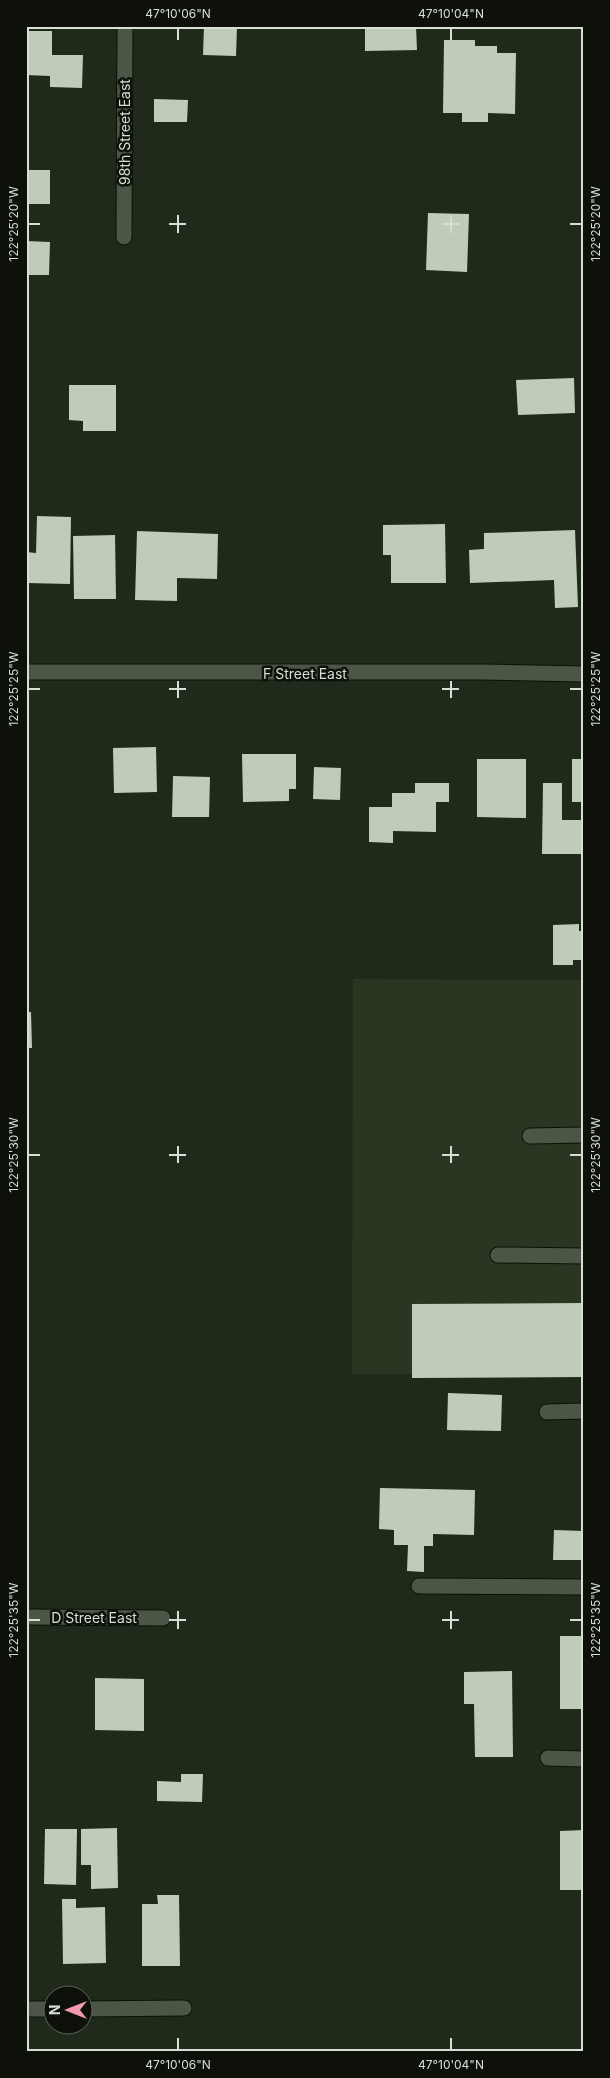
<svg xmlns="http://www.w3.org/2000/svg" width="610" height="2078" font-family="Inter,sans-serif">
<style>
.built{fill:#2a3522}
.building{fill:#bfccb9}
.lines{fill:none;stroke-linecap:round;stroke-linejoin:round}
.minor-casing{stroke:#0a1206;stroke-width:17}
.minor{stroke:#4c5646;stroke-width:15}
.ticks{fill:none;stroke:#d8ded5;stroke-width:2}
.labels{text-anchor:middle;dominant-baseline:central;stroke-width:5;stroke-linejoin:round;paint-order:stroke}
.street-label{font-size:14px;fill:#d8ded5;stroke:#0d110a}
.neatline{fill:none;stroke:#d8ded5;stroke-width:2}
.ticks-label{font-size:12px;text-anchor:middle;fill:#d8ded5}
</style>
<rect width="100%" height="100%" fill="#202a1b"/>
<polygon class="built" points="353,979 584,980 584,1375 352,1374"/>
<g class="building">
<polygon points="204,26 237,26 236,56 203,55"/>
<polygon points="365,26 416,26 417,50 365,51"/>
<polygon points="26,31 52,31 52,55 83,55 82,88 50,87 50,76 26,75"/>
<polygon points="444,40 475,40 475,46 497,46 497,53 516,53 515,114 488,113 488,122 462,122 462,113 443,113"/>
<polygon points="154,99 188,100 187,122 154,122"/>
<rect x="26" y="170" width="24" height="34"/>
<polygon points="428,213 469,214 467,272 426,270"/>
<polygon points="26,241 50,242 49,275 26,275"/>
<polygon points="574,378 575,413 518,415 516,380"/>
<polygon points="69,385 116,385 116,431 83,431 83,421 69,420"/>
<polygon points="37,516 71,517 70,584 26,583 26,552 36,553"/>
<polygon points="445,524 446,583 391,583 391,555 383,555 383,525"/>
<polygon points="575,530 578,607 555,608 554,580 470,583 469,550 484,549 484,533"/>
<polygon points="137,531 218,534 217,579 177,578 177,601 135,600"/>
<polygon points="115,535 116,599 74,599 73,536"/>
<polygon points="156,747 157,792 114,793 113,748"/>
<polygon points="242,754 296,754 296,789 289,789 289,801 243,802"/>
<polygon points="477,759 526,759 526,818 477,817"/>
<rect x="572" y="759" width="12" height="43"/>
<polygon points="314,767 341,768 340,800 313,799"/>
<polygon points="173,776 210,777 209,817 172,817"/>
<polygon points="415,783 449,783 449,802 436,802 436,832 393,831 393,843 369,842 369,807 392,807 392,793 415,793"/>
<polygon points="543,783 562,783 562,820 581,820 584,854 542,854"/>
<polygon points="579,924 579,931 584,931 584,960 573,960 573,965 553,965 553,925"/>
<polygon points="26,1012 31,1012 32,1048 26,1048"/>
<polygon points="584,1303 584,1377 412,1378 412,1304"/>
<polygon points="448,1393 502,1395 501,1431 447,1430"/>
<polygon points="380,1488 475,1490 474,1535 433,1534 433,1546 424,1546 424,1572 407,1571 408,1545 394,1545 394,1530 379,1529"/>
<polygon points="554,1530 584,1531 584,1560 553,1560"/>
<rect x="560" y="1636" width="24" height="73"/>
<polygon points="512,1671 513,1757 475,1757 474,1704 464,1704 464,1672"/>
<polygon points="95,1678 144,1679 144,1731 95,1730"/>
<polygon points="181,1774 203,1774 202,1802 157,1801 157,1781 181,1782"/>
<polygon points="117,1828 118,1888 91,1889 91,1865 81,1865 81,1829"/>
<polygon points="45,1829 77,1829 76,1885 44,1884"/>
<polygon points="584,1830 584,1890 560,1890 560,1831"/>
<polygon points="157,1895 179,1895 180,1966 142,1966 142,1904 158,1904"/>
<polygon points="62,1899 76,1899 76,1908 105,1907 106,1963 63,1964"/>
</g>
<g class="lines">
<defs>
<g id="minor">
<polyline points="124,237 125,26"/>
<polyline points="26,672 483,672 584,674"/>
<polyline points="530,1136 584,1135"/>
<polyline points="498,1255 584,1256"/>
<polyline points="547,1412 584,1411"/>
<polyline points="419,1586 584,1587"/>
<polyline points="26,1617 163,1618"/>
<polyline points="548,1758 584,1759"/>
<polyline points="26,2009 52,2009"/>
<polyline points="82,2009 184,2008"/>
</g>
</defs>
<use href="#minor" class="minor-casing"/>
<use href="#minor" class="minor"/>
</g>
<path class="ticks" d="M178,28V40M451,28V40M178,215V233M451,215V233M28,224H40M169,224H186M442,224H459M570,224H582M178,681V698M451,681V698M28,689H40M169,689H186M442,689H459M570,689H582M178,1146V1163M451,1146V1163M28,1155H40M169,1155H186M442,1155H459M570,1155H582M178,1611V1629M451,1611V1629M28,1620H40M169,1620H186M442,1620H459M570,1620H582M178,2038V2050M451,2038V2050"/>
<g class="labels">
<g class="street-label">
<text transform="translate(124 132) rotate(-90)">98th Street East</text>
<text x="305" y="673">F Street East</text>
<text x="94" y="1617">D Street East</text>
</g>
</g>
<rect width="610" height="2078" fill="none" stroke="#0d110a" stroke-width="55"/>
<g transform="translate(68 2010) rotate(270)"><circle r="24" fill="#0d110a" stroke="#5e635b"/>
<path d="M0-4L9 19L0 12L-9 19Z" fill="#f29aad"/>
<text y="-8" font-size="14" font-weight="bold" text-anchor="middle" fill="#d8ded5">N</text>
</g>
<rect x="28" y="28" width="554" height="2022" class="neatline"/>
<g class="ticks-label">
<text x="178" y="18">47°10'06"N</text>
<text x="451" y="18">47°10'04"N</text>
<text transform="translate(596 224) rotate(-90)" y="4">122°25'20"W</text>
<text transform="translate(14 224) rotate(-90)" y="4">122°25'20"W</text>
<text transform="translate(596 689) rotate(-90)" y="4">122°25'25"W</text>
<text transform="translate(14 689) rotate(-90)" y="4">122°25'25"W</text>
<text transform="translate(14 1155) rotate(-90)" y="4">122°25'30"W</text>
<text transform="translate(596 1155) rotate(-90)" y="4">122°25'30"W</text>
<text transform="translate(14 1620) rotate(-90)" y="4">122°25'35"W</text>
<text transform="translate(596 1620) rotate(-90)" y="4">122°25'35"W</text>
<text x="178" y="2069">47°10'06"N</text>
<text x="451" y="2069">47°10'04"N</text>
</g>
</svg>
